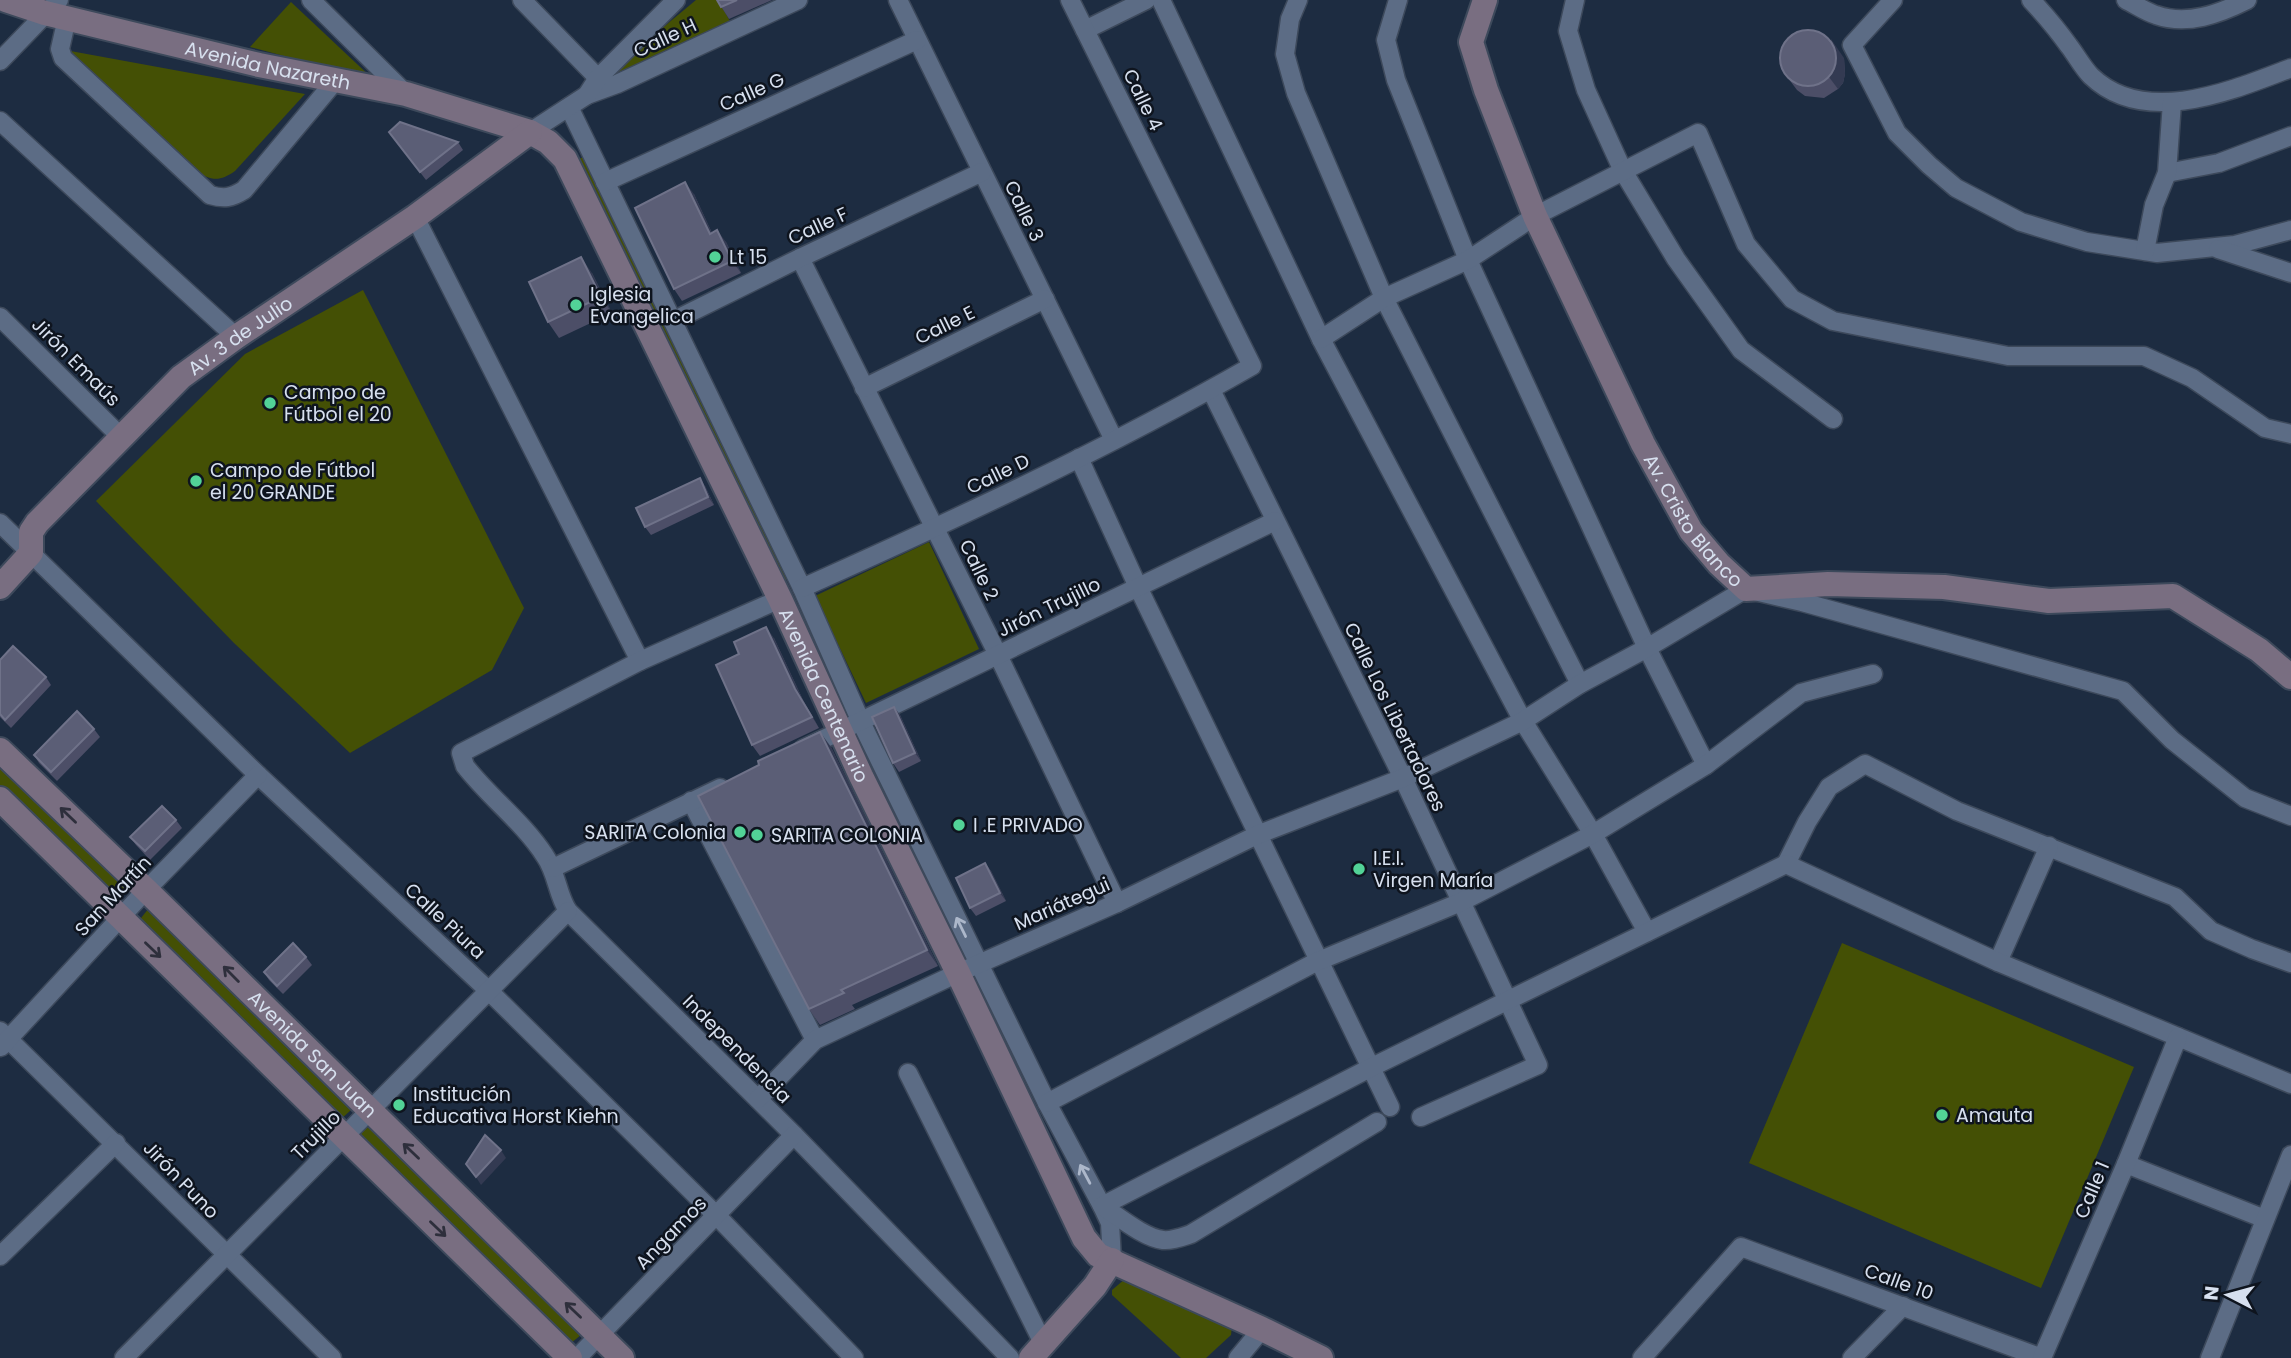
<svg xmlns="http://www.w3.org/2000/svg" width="2291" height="1358" font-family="Poppins,sans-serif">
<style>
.green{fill:#445005}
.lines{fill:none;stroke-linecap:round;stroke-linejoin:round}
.street-casing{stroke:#3d495b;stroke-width:21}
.secondary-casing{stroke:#3d495b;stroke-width:28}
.street{stroke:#5c6c85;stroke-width:18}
.secondary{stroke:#796e81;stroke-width:24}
.wall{fill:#4c4e67}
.shaded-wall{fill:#333a52}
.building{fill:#5b5e76;stroke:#6f7289;stroke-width:2}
.oneway{stroke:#2e2f3c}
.oneway2{stroke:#acb7ca}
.poi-dot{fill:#52d397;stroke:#0e141e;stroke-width:2.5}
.labels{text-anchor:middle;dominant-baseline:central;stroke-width:5;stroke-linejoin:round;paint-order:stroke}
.street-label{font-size:19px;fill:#d7e0ef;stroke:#0e141e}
.poi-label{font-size:19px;fill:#d7e0ef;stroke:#0e141e;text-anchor:start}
</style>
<rect width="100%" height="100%" fill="#1d2c41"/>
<g class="green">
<polygon points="696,0 718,0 731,23 617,73 613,69"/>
<polygon points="291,2 374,80 250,47"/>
<path d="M65,50L305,94L235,171C218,183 211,180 193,170Z"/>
<polygon points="585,156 793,577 779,582 573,162"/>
<polygon points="363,290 524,608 492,670 350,753 234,643 96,501 245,354"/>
<polygon points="929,542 979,649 866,703 815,596"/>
<polygon points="0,756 127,883 125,887 115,898 0,787"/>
<polygon points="149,908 351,1106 351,1110 340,1120 141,924 141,918"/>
<polygon points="1842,943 2134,1067 2041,1288 1749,1163"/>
<polygon points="367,1123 581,1335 571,1343 353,1135"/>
<polygon points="1125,1279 1232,1326 1231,1335 1206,1358 1181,1358 1112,1295 1112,1290"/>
</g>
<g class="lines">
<defs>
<g id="street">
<polyline points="311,0 406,94"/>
<polyline points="522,0 598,78"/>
<polyline points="898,0 1114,440"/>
<polyline points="1161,0 1321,339 1523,721 1593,834 1647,932"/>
<polyline points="1298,0 1290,19 1285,54 1296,93 1384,298 1580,684"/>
<polyline points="1398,0 1386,40 1396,80 1468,260 1647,648 1706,765"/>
<polyline points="1575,0 1568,31 1586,90 1623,171 1676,259 1741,350 1833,419"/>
<polyline points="1893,0 1852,45 1897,133 1929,165 1956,188 2021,222 2087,242 2157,253 2235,245 2291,230"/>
<path d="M2031,0C2045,15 2057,29 2069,46C2076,55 2083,68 2091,76C2145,128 2233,90 2291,68"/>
<path d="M2126,0C2136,5 2146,12 2156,15C2187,26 2219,14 2247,0"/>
<path d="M67,18L60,49L63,58L210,195C224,199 231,198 244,190L335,81"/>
<polyline points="1085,30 1146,0"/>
<polyline points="0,61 59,0"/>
<polyline points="587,95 617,84 798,0"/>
<polyline points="569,107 802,588 861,722 1047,1103 1102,1206 1110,1223 1112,1260"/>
<polyline points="0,121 236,337"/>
<polyline points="530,132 587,95 598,78 676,0"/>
<polyline points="2167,173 2219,163 2291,136"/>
<polyline points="605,182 917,40"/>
<polyline points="415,217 640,661"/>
<polyline points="2218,249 2291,273"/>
<polyline points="2145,251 2154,205 2167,173 2172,102"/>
<polyline points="800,258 998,655 1117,903"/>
<polyline points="0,317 122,438"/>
<polyline points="673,321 800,258 982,172"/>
<polyline points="1321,339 1384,298 1468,260 1535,216 1698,133 1746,244 1792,299 1833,321 2008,356 2144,356 2192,378 2265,428 2291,434"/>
<polyline points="864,388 1045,299"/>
<polyline points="1211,390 1403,778 1538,1065 1421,1117"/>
<polyline points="1079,458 1138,587 1390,1107"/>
<polyline points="0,523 258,775 489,991 717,1216 854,1358"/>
<path d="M802,588C954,520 1107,449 1252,366L1070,0"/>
<path d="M780,599L640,661L461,753L465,766C490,798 523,822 545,856C557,873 557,894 568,911L794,1135L1010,1358"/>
<polyline points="803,749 1275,521"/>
<polyline points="691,801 815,1040"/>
<polyline points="1786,864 1807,822 1829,787 1865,764 1957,811 2175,897 2211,931 2252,949 2291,963"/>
<polyline points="553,868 720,788"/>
<polyline points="1998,962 2049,846"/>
<polyline points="0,1031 332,1358"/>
<polyline points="1,1047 146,890 258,775"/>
<polyline points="908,1073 1044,1345"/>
<polyline points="758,1099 815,1040 958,973 1117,903 1257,835 1403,778 1523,721 1580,684 1647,648 1746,589 1802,602 2123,691 2172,740 2245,798 2291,816"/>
<polyline points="1047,1103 1316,962 1461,902 1593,834 1706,765 1801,693 1873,674"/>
<path d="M1377,1122L1191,1234C1182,1237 1172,1241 1163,1240C1144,1238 1118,1216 1102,1206L1372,1067L1786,864L1998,962L2291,1084"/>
<polyline points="2126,1164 2265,1219"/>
<polyline points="0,1256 116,1143"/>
<polyline points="124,1358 568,911"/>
<polyline points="577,1358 794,1135"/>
<polyline points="1238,1358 1262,1329"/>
<polyline points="1642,1358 1741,1247 2042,1358"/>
<polyline points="1852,1358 1903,1306"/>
<polyline points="2042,1358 2126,1164 2178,1037"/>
<polyline points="2210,1358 2291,1155"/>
</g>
<g id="secondary">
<path id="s1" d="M6,0L45,13L259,65L406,94L530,132L548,142L565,159L780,599L861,776L958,973L1084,1238L1098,1255L1262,1329L1321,1358"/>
<path id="s2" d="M1485,0L1471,42L1486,90L1535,216L1643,444L1691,531L1719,564L1746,589L1828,584L1944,587L2049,601L2173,596L2259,650L2291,677"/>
<path id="s3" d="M0,587L31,553V532L37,523L181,377L236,337L415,217L530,132"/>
<path id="s4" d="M0,750L146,890L622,1358"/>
<polyline points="0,799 570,1358"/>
<polyline points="1031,1358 1095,1286 1112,1260"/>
</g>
</defs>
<use href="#street" class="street-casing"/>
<use href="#secondary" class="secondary-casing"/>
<use href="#street" class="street"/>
<use href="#secondary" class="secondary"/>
</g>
<g class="wall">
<polygon points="717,0 772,0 729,19"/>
<polygon points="1844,58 1845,74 1843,83 1838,89 1824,98 1805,96 1797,90 1782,70"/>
<polygon points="389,132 458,142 463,150 426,180"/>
<polygon points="694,194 712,233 726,242 741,273 682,301 674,289"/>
<polygon points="592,273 612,313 559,338 548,322"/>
<polygon points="705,486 714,505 651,535 645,527"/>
<polygon points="774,638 803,700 819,728 760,756 752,745"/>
<polygon points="0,660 46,677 51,685 11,728 0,717"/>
<polygon points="894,707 900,715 921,761 899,772 893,763"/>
<polygon points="94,729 100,737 57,781 39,763 34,755"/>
<polygon points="831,747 938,966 852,1005 855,1009 820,1025 809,1009"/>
<polygon points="176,820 182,828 150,860 136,845 130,837"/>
<polygon points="985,863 991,871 1006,901 976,916 970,908"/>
<polygon points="306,957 312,965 283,994 269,980 264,972"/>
</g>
<g class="shaded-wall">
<polygon points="1831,39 1844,58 1845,74 1843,83 1838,89 1829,77"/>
<polygon points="685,182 694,194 718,246 710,234"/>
<polygon points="717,230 726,242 741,273 732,261"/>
<polygon points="581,257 592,273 612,313 601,297"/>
<polygon points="700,478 705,486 714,505 708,497"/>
<polygon points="766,627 774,638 803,700 819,728 795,689"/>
<polygon points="894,707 900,715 921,761 915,753"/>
<polygon points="820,732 831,747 938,966 927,950"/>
<polygon points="985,863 991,871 1006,901 1000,893"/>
<polygon points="501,1150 506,1158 481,1185 476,1177"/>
</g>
<g class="building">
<polygon points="717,0 737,0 721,7"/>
<circle cx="1808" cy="58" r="28"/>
<polygon points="400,122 458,142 420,172 389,132"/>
<polygon points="685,182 710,234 717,230 732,261 674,289 635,208"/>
<polygon points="581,257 601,297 548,322 529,282"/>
<polygon points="700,478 708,497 645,527 636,508"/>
<polygon points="766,627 795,689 812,717 752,745 716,665 739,654 734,642"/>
<polygon points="13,646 46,677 5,720 0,714 0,660"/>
<polygon points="894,707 915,753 893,763 872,717"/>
<polygon points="77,711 94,729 51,772 34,755"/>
<polygon points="820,732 927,950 841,990 844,993 809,1009 698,796 759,765 758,761"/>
<polygon points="162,806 176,820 145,851 130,837"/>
<polygon points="985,863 1000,893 970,908 956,878"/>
<polygon points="293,943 306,957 277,986 264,972"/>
<polygon points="485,1135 501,1150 476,1177 466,1164"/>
</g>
<defs><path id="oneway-shaft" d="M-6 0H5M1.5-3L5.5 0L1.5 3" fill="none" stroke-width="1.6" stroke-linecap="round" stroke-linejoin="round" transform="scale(1.75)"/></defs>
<g class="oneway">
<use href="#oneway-shaft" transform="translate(68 815) rotate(-136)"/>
<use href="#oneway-shaft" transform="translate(153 950) rotate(44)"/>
<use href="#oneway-shaft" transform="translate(231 974) rotate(-135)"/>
<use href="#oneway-shaft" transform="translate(411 1151) rotate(-136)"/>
<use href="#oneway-shaft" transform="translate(438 1229) rotate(44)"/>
<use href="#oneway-shaft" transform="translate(573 1310) rotate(-136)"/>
</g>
<g class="oneway2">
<use href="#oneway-shaft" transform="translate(961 927) rotate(-116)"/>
<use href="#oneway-shaft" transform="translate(1085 1174) rotate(-118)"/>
</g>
<g class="poi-dot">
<circle cx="715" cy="257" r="7"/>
<circle cx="576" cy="305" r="7"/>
<circle cx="270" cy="403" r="7"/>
<circle cx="196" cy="481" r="7"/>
<circle cx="959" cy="825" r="7"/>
<circle cx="740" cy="832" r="7"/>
<circle cx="757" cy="835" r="7"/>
<circle cx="1359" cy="869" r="7"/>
<circle cx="399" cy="1105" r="7"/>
<circle cx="1942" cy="1115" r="7"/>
</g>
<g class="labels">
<g class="street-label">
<text transform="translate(665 38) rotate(-25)">Calle H</text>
<text stroke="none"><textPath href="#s1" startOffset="270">Avenida Nazareth</textPath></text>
<text transform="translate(752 92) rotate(-24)">Calle G</text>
<text transform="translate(1143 100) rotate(64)">Calle 4</text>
<text transform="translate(1024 211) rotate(64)">Calle 3</text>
<text transform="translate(818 226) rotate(-25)">Calle F</text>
<text transform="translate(945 325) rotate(-26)">Calle E</text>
<text stroke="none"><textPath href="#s3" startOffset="355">Av. 3 de Julio</textPath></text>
<text transform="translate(76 362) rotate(45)">Jirón Emaús</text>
<text transform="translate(998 474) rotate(-26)">Calle D</text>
<text stroke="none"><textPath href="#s2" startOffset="574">Av. Cristo Blanco</textPath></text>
<text transform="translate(979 570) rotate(64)">Calle 2</text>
<text transform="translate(1049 607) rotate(-26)">Jirón Trujillo</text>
<text stroke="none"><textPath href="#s1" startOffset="1181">Avenida Centenario</textPath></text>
<text transform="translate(1395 717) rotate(64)">Calle Los Libertadores</text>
<text transform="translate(113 896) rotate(-47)">San Martín</text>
<text transform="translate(1062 904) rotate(-24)">Mariátegui</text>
<text transform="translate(445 921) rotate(43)">Calle Piura</text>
<text transform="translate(737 1049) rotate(45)">Independencia</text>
<text stroke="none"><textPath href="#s4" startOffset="436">Avenida San Juan</textPath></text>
<text transform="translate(316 1135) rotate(-45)">Trujillo</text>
<text transform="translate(181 1180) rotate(46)">Jirón Puno</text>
<text transform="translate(2092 1190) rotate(-67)">Calle 1</text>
<text transform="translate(671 1233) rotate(-46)">Angamos</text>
<text transform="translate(1899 1282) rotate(20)">Calle 10</text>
</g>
<g class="poi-label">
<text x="729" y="257">Lt 15</text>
<text x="590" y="294">Iglesia<tspan x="590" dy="22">Evangelica</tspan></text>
<text x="284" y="392">Campo de<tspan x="284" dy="22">Fútbol el 20</tspan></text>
<text x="210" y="470">Campo de Fútbol<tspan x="210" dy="22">el 20 GRANDE</tspan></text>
<text x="973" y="825">I .E PRIVADO</text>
<text x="726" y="832" text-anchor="end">SARITA Colonia</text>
<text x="771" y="835">SARITA COLONIA</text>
<text x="1373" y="858">I.E.I.<tspan x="1373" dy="22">Virgen María</tspan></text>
<text x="413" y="1094">Institución<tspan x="413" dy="22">Educativa Horst Kiehn</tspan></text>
<text x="1956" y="1115">Amauta</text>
</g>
</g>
<g transform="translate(2228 1295) rotate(276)" stroke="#0e141e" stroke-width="5" paint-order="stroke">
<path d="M0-5L12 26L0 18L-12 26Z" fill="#d7e0ef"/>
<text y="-10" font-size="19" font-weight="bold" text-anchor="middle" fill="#d7e0ef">N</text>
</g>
</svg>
